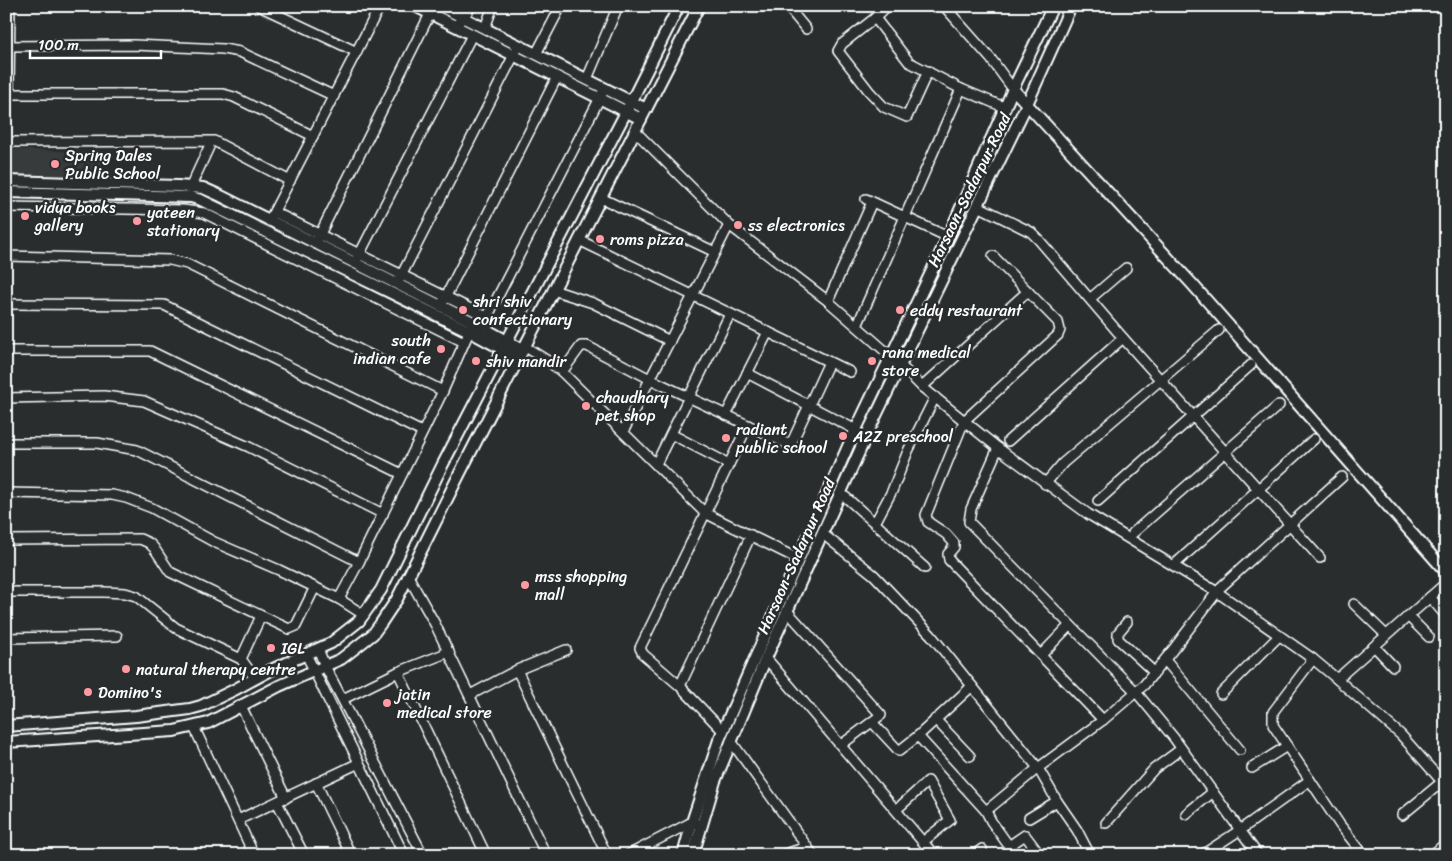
<svg xmlns="http://www.w3.org/2000/svg" width="1452" height="861" font-family="Sriracha,sans-serif">
<style>
.built{fill:#373a3b}
.lines{fill:none;stroke-linecap:round;stroke-linejoin:round}
.minor-casing{stroke:#fff;stroke-width:12}
.tertiary-casing{stroke:#fff;stroke-width:14}
.minor{stroke:#2a2d2e;stroke-width:9}
.tertiary{stroke:#2a2d2e;stroke-width:10}
.poi-dot{fill:#ff9aa2;stroke:#2a2d2e;stroke-width:2}
.labels{text-anchor:middle;dominant-baseline:central;stroke-width:5;stroke-linejoin:round;paint-order:stroke}
.poi-label{font-size:16px;fill:#fff;stroke:#2a2d2e;text-anchor:start}
.street-label{font-size:16px;fill:#fff;stroke:#2a2d2e}
</style>
<rect width="100%" height="100%" fill="#2a2d2e"/>
<filter id="ink" filterUnits="userSpaceOnUse"><feTurbulence type="fractalNoise" baseFrequency=".02" numOctaves="2"/><feDisplacementMap in="SourceGraphic" scale="10" xChannelSelector="R" yChannelSelector="G"/><feConvolveMatrix kernelMatrix="1 2 1 2 8 2 1 2 1" color-interpolation-filters="sRGB"/></filter>
<g filter="url(#ink)">
<polygon class="built" points="12,149 104,153 105,176 6,175 6,153 12,154"/>
<g class="lines">
<defs>
<g id="minor">
<polyline points="259,6 357,52"/>
<polyline points="369,6 378,11"/>
<polyline points="457,6 466,13"/>
<polyline points="787,6 806,29"/>
<polyline points="887,6 875,18 909,62 961,89 1006,108"/>
<polyline points="944,6 991,59 1013,89"/>
<polyline points="875,18 842,44 838,51 869,91 884,107 907,117 928,71"/>
<polyline points="459,22 472,6"/>
<polyline points="485,28 493,6"/>
<polyline points="6,46 134,45 223,49 240,52 334,96"/>
<polyline points="536,54 561,6"/>
<polyline points="587,79 618,6"/>
<polyline points="6,94 223,94 234,97 313,136"/>
<polyline points="9,94 10,6"/>
<polyline points="635,131 729,225 828,301 892,357 922,387 998,448 1088,514 1217,592 1313,659 1337,679 1401,735 1446,786"/>
<polyline points="6,142 214,141 290,181"/>
<polyline points="191,186 209,147"/>
<polyline points="601,198 715,252"/>
<polyline points="866,199 948,237"/>
<polyline points="978,206 1031,232 1039,240 1123,338 1320,558"/>
<polyline points="6,207 183,210 204,213 464,342"/>
<polyline points="274,212 487,317"/>
<polyline points="269,221 380,6"/>
<polyline points="579,240 850,372"/>
<polyline points="315,244 430,14"/>
<polyline points="6,256 170,260 187,264 443,391"/>
<polyline points="993,256 1058,322 1060,330 1058,335 964,421 926,515 928,522 946,534 954,543 954,547 948,554 949,560 1103,720"/>
<polyline points="355,263 472,35"/>
<polyline points="397,284 519,45"/>
<polyline points="553,290 593,303 670,341"/>
<polyline points="1091,298 1126,268"/>
<polyline points="828,301 872,202"/>
<polyline points="6,304 164,305 422,432"/>
<polyline points="441,306 557,77"/>
<polyline points="857,326 961,89"/>
<polyline points="479,333 605,88"/>
<polyline points="524,346 548,361 562,372 705,513 798,559"/>
<polyline points="6,351 150,351 402,474"/>
<polyline points="562,372 581,346 587,346 650,379 788,444 792,442 829,362"/>
<polyline points="747,373 856,430"/>
<polyline points="922,387 1028,291"/>
<polyline points="6,398 104,396 144,401 249,447 383,514"/>
<polyline points="726,415 768,332"/>
<polyline points="623,432 729,225"/>
<polyline points="671,434 729,464"/>
<polyline points="1008,441 1123,338"/>
<polyline points="6,443 97,443 137,450 359,562"/>
<polyline points="998,448 971,509 969,522 1136,692 1174,738 1258,855"/>
<polyline points="656,464 730,314"/>
<polyline points="1045,484 1063,463 1219,330"/>
<polyline points="6,493 112,495 126,498 152,508 214,542 279,570 339,599 359,562 443,391 472,325"/>
<polyline points="841,493 925,568"/>
<polyline points="1098,501 1251,365"/>
<polyline points="875,523 892,491 908,451 935,397"/>
<polyline points="1133,533 1279,405"/>
<polyline points="823,534 874,575 931,635 1038,768 1057,801 1077,830 1090,855"/>
<polyline points="6,540 140,539 149,543 154,548 170,572 289,629 296,626 315,587"/>
<polyline points="1174,565 1314,439"/>
<polyline points="408,576 435,624 546,855"/>
<polyline points="1221,587 1342,477"/>
<polyline points="6,592 104,592 125,593 136,596 176,628 241,659 255,678"/>
<polyline points="1430,597 1446,616"/>
<polyline points="339,599 364,615"/>
<polyline points="1354,604 1386,635"/>
<polyline points="788,612 881,715 841,745"/>
<polyline points="1408,616 1429,637"/>
<polyline points="1127,622 1118,633 1118,639 1155,673"/>
<polyline points="6,638 117,636"/>
<polyline points="1374,646 1393,666"/>
<polyline points="318,649 325,666 423,855"/>
<polyline points="306,654 404,855"/>
<polyline points="1041,655 1070,625"/>
<polyline points="766,658 934,855"/>
<polyline points="241,659 261,616"/>
<polyline points="1313,659 1273,712 1273,725 1340,825 1364,855"/>
<polyline points="1165,660 1240,750"/>
<polyline points="517,670 607,855"/>
<polyline points="398,672 486,855"/>
<polyline points="1337,679 1446,583"/>
<polyline points="680,686 751,535"/>
<polyline points="1221,694 1279,636"/>
<polyline points="470,695 517,670 566,650"/>
<polyline points="343,699 398,672 449,652"/>
<polyline points="241,706 286,798"/>
<polyline points="935,719 970,756"/>
<polyline points="872,722 899,751 918,736 972,686"/>
<polyline points="194,727 254,855"/>
<polyline points="723,731 680,686 643,654 640,648 748,425"/>
<polyline points="918,736 986,811 991,821 1009,846 1025,835 1040,855"/>
<polyline points="731,741 813,855"/>
<polyline points="1252,768 1287,746"/>
<polyline points="316,783 351,855"/>
<polyline points="277,802 304,855"/>
<polyline points="896,810 928,781 950,820 924,841"/>
<polyline points="986,811 1038,768 1103,720 1144,685 1175,647 1217,592"/>
<polyline points="1186,814 1213,792"/>
<polyline points="1402,815 1442,782"/>
<polyline points="1029,818 1057,801"/>
<polyline points="238,820 359,763"/>
<polyline points="1106,823 1154,769 1181,749"/>
<polyline points="628,855 692,822 697,824"/>
<polyline points="782,855 807,847"/>
<polyline points="974,855 982,849"/>
<polyline points="1202,855 1240,830 1310,780"/>
<polyline points="1432,855 1446,843"/>
</g>
<g id="tertiary">
<polyline points="415,6 641,119"/>
<polyline points="440,6 646,109"/>
<polyline points="1013,89 1193,285 1446,572"/>
<polyline points="6,181 178,186 203,188 221,196 473,322 523,350"/>
<polyline points="6,192 191,197 201,200 469,331 519,358"/>
<polyline points="6,726 136,716 190,709 201,706 234,690 271,670 331,643 359,621 381,590 443,464 626,112 679,6"/>
<polyline points="6,742 174,731 208,723 279,686 341,659 373,634 381,623 397,599 460,473 699,6"/>
<polyline points="683,855 692,822 719,740 849,444 948,237 1013,89 1053,6"/>
<polyline points="693,855 715,781 766,658 869,430 1027,104 1071,6"/>
</g>
</defs>
<use href="#minor" class="minor-casing"/>
<use href="#tertiary" class="tertiary-casing"/>
<use href="#minor" class="minor"/>
<use href="#tertiary" class="tertiary"/>
</g>
</g>
<g class="poi-dot">
<circle cx="55" cy="164" r="5"/>
<circle cx="25" cy="216" r="5"/>
<circle cx="137" cy="221" r="5"/>
<circle cx="738" cy="225" r="5"/>
<circle cx="600" cy="239" r="5"/>
<circle cx="463" cy="310" r="5"/>
<circle cx="900" cy="310" r="5"/>
<circle cx="441" cy="349" r="5"/>
<circle cx="476" cy="361" r="5"/>
<circle cx="872" cy="361" r="5"/>
<circle cx="586" cy="406" r="5"/>
<circle cx="843" cy="436" r="5"/>
<circle cx="726" cy="438" r="5"/>
<circle cx="525" cy="585" r="5"/>
<circle cx="271" cy="648" r="5"/>
<circle cx="126" cy="669" r="5"/>
<circle cx="88" cy="692" r="5"/>
<circle cx="387" cy="703" r="5"/>
</g>
<g class="labels">
<g class="poi-label">
<text x="65" y="155">Spring Dales<tspan x="65" dy="18">Public School</tspan></text>
<text x="35" y="207">vidya books<tspan x="35" dy="18">gallery</tspan></text>
<text x="147" y="212">yateen<tspan x="147" dy="18">stationary</tspan></text>
<text x="748" y="225">ss electronics</text>
<text x="610" y="239">roms pizza</text>
<text x="473" y="301">shri shiv<tspan x="473" dy="18">confectionary</tspan></text>
<text x="910" y="310">eddy restaurant</text>
<text x="431" y="340" text-anchor="end">south<tspan x="431" dy="18">indian cafe</tspan></text>
<text x="882" y="352">rana medical<tspan x="882" dy="18">store</tspan></text>
<text x="486" y="361">shiv mandir</text>
<text x="596" y="397">chaudhary<tspan x="596" dy="18">pet shop</tspan></text>
<text x="736" y="429">radiant<tspan x="736" dy="18">public school</tspan></text>
<text x="853" y="436">A2Z preschool</text>
<text x="535" y="576">mss shopping<tspan x="535" dy="18">mall</tspan></text>
<text x="281" y="648">IGL</text>
<text x="136" y="669">natural therapy centre</text>
<text x="98" y="692">Domino's</text>
<text x="397" y="694">jatin<tspan x="397" dy="18">medical store</tspan></text>
</g>
<g class="street-label">
<text transform="translate(969 190) rotate(-64)">Harsaon-Sadarpur Road</text>
<text transform="translate(796 556) rotate(-66)">Harsaon-Sadarpur Road</text>
</g>
</g>
<rect width="1452" height="861" fill="none" stroke="#2a2d2e" stroke-width="25"/>
<rect x="12" y="12" width="1427" height="836" fill="none" stroke="#fff" stroke-width="2" filter="url(#ink)"/>
<path d="M30 50v8h131v-8" fill="none" stroke="#ffffff" stroke-width="2.5"/>
<text x="38" y="50" font-size="15" fill="#ffffff" stroke="#2a2d2e" stroke-width="4" paint-order="stroke">100 m</text>
</svg>
